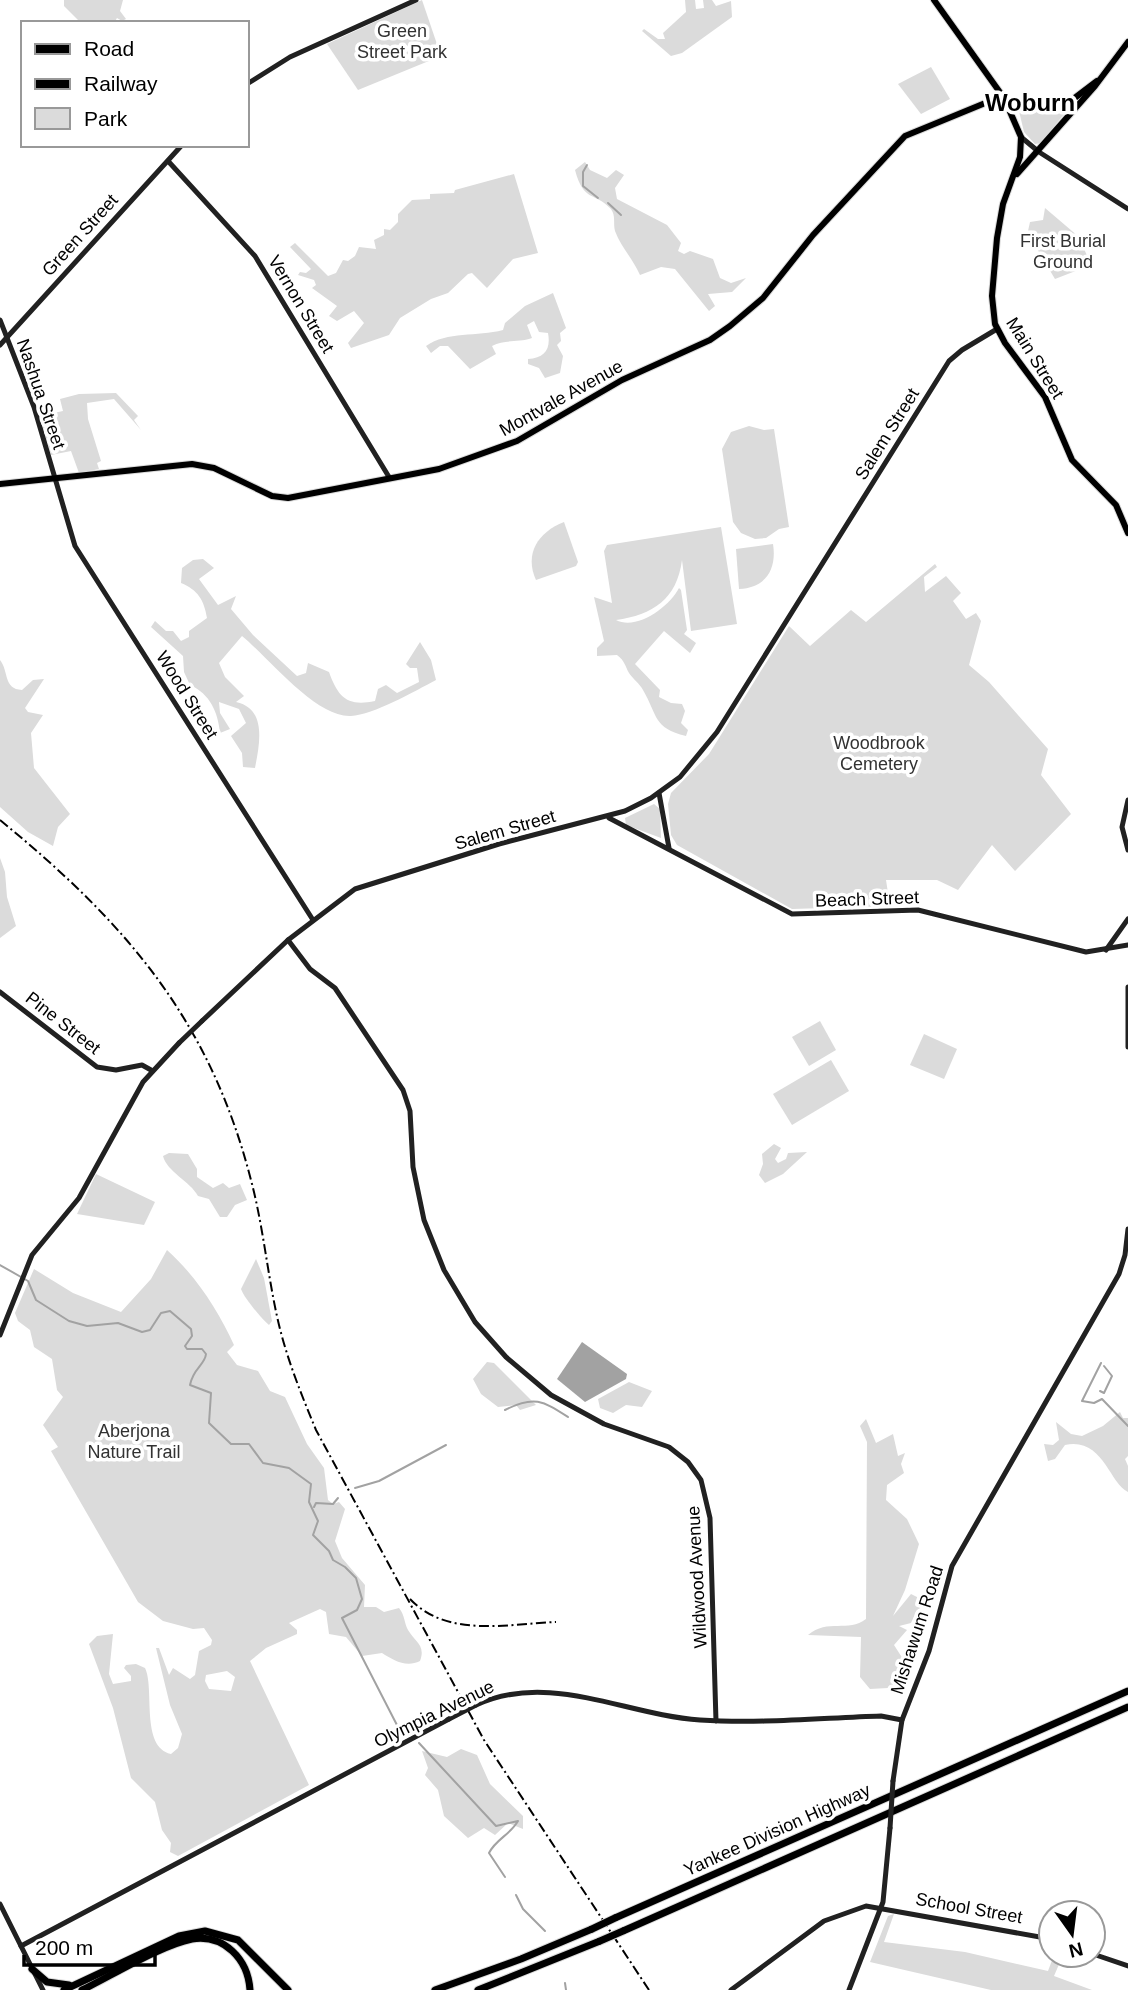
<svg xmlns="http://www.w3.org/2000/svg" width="1128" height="1990" font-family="Helvetica,sans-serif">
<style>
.green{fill:#dbdbdb;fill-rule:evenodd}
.water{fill:#a2a2a2}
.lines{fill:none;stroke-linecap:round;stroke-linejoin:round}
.stream{stroke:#a2a2a2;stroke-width:2}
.primary-casing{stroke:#dbdbdb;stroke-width:8}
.highway-casing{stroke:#dbdbdb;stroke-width:9}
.secondary{stroke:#212121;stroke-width:5}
.primary{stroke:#000;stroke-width:6}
.highway{stroke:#000;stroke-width:7}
.rail{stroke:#000;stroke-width:2;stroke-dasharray:10 3.5 2 3.5;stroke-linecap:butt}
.highway-bridge-casing{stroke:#dbdbdb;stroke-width:9;stroke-linecap:butt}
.secondary-bridge{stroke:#212121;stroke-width:5}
.highway-bridge{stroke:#000;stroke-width:7}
.labels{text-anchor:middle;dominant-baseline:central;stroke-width:7;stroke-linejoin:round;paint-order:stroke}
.park-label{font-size:18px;fill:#323232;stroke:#fff}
.street-label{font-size:18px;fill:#000;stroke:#fff}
.district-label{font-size:24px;font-weight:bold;fill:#000;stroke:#fff}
</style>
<rect width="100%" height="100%" fill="#fff"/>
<g class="green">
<polygon points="64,0 123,0 120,11 126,19 122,21 117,18 114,23 81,23 64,6"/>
<polygon points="422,0 441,56 358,90 327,44"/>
<polygon points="685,0 695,0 696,9 704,8 703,0 712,0 716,6 731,1 732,17 682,53 671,56 642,31 644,29 658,39 665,39 663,33 686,12"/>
<polygon points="931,67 950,99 921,114 898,84"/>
<polygon points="1062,108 1064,114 1041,143 1035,144 1024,132 1019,111"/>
<path d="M585,162L590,170L607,178L616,170L624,175L615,188L617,199L667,225L681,243L678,251L684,254L690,251L713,259L720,278L731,283L746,278L732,292L708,294L715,306L709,311L675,269L661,267L640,275C633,259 621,247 615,231C613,223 616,216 611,209C594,191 584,203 575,170Z"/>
<polygon points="514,174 538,253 513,259 487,288 472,273 468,274 448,293 431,299 400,318 389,335 351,348 348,343 364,323 354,311 337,321 329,316 337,306 312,288 316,285 314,280 298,275 300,272 306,273 311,269 290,247 295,243 328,276 336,273 343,260 348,261 355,256 359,247 376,249 374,240 384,235 384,229 390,230 398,222 398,214 412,200 430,199 430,194 454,193 455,190"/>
<polygon points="1045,208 1079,237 1091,265 1055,279 1033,242 1033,232 1028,231 1030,222 1043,220"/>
<path d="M553,293L566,328L560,333L561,341L557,345L563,356L560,373L545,378L539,368L528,364V359C545,358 551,349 548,333L539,332L534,321L527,325L532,338C518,343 505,339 492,346L496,354L470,369L448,346H440L431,353L426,346C447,331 477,337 503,330L505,323L525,306Z"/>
<polygon points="116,393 138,416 134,420 141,430 114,399 87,403 88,419 101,461 97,463 99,469 79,473 71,451 51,455 40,416 63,411 60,399 79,394"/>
<polygon points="749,426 764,430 774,429 789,527 779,529 766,538 755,539 741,533 733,522 722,449 731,432"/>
<path d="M564,522L578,562L576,566L536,580C524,554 538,532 564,522Z"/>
<path d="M721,527L737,624L691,631L682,560C677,599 653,615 616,620C637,631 670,606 679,588L681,590L687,630L684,634L696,643L690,653L664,631L635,664L660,690L659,697L671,703L682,704L685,711L681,723L688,730L686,736C653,728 658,716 643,690C640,684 633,679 629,673C625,666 625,661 617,655L597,656V648L604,641L594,597L612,603L604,551L607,545Z"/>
<path d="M773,544C777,569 766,588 739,589L736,549Z"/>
<path d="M203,559L214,568L199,579L218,605L236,596L231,609L253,635L297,676L306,673L308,663L329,672C338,697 347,707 375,701L378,689L386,685L397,693L419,682L417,668H410L406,664L420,642L431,660L436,680C415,691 373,715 351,716C316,718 269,658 242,636L219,663L225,677L244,696L236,702C268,709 259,746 255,768L243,767L242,753L231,736L246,723L239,709L219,702L220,713L230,729L220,733C218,712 210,694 190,685L184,672L183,656L151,627L155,621L166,631H173L181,641L189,637V631L207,618C204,600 198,590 181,583L182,568L193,560Z"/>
<polygon points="935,564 937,567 924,577 925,592 946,576 961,593 953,601 966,619 976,613 981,621 969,665 989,682 1048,749 1041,775 1071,814 1015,871 992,845 958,890 937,880 886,880 890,906 792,909 677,845 671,835 668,804 671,793 709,754 789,626 810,646 851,610 866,622"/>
<path d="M0,660C9,671 3,689 22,690L33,680L44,679L25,708L28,712L43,715L31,733L34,768L70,814L58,827L53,846L28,832L0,807Z"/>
<polygon points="654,804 660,809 661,838 626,825 625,818"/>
<polygon points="0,858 5,872 7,897 16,926 0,938"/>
<polygon points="820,1021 836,1050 809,1066 792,1037"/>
<polygon points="924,1034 957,1049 944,1079 910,1065"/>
<polygon points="831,1060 849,1091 792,1125 773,1094"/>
<polygon points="774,1144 781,1148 775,1159 778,1163 786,1159 788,1153 807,1152 783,1174 765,1183 759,1175 763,1164 762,1154"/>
<path d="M169,1153L188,1154L197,1169V1177L213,1188L223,1183L229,1188L240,1184L247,1200L235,1205L227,1217H220L209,1199L198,1196C190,1181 167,1172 163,1156Z"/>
<polygon points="96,1174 155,1202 144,1225 77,1214"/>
<path d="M167,1250C196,1276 218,1310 234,1345L227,1352L237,1365L258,1371L270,1391L285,1397L307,1444L324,1468L328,1500L333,1504L339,1502L345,1509L335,1541L342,1558L365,1585L364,1607H376L384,1612L399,1608C405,1615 404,1623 408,1630C415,1642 426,1645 420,1661C406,1668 393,1660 382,1653L362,1656L346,1637L329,1634L326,1612L320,1609L289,1623L297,1630V1634L266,1648L250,1661L309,1785L178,1856L170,1852L171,1843L162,1830L155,1802L131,1778L113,1708L89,1644L97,1636L113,1634L109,1674L113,1684L131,1681V1676L124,1668L126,1665L136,1664L145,1668C155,1688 140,1747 171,1754L178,1748L182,1734L170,1705L156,1648H159L169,1675L173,1668L190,1679L195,1675L199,1651L211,1645L212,1640L204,1628L193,1629L163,1621L138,1602L51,1451L58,1447L43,1425L63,1397L57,1390L52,1359L34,1347L30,1330L18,1321L15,1313L34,1269L73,1293L121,1312L151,1279ZM227,1671L235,1677L231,1691L209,1689L205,1681L206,1675Z"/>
<path d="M256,1259L264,1278L272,1321L269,1325C262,1319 244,1298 241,1289Z"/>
<polygon points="487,1362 494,1363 536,1405 520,1410 516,1405 498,1407 481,1394 473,1379"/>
<polygon points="629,1382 652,1391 642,1407 626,1405 613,1413 600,1408 598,1399"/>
<path d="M1120,1412L1123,1418H1128V1456L1125,1459L1128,1466V1492C1109,1483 1103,1437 1065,1445L1055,1459L1048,1461L1044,1444L1053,1445L1059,1440L1056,1422L1071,1434L1082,1436L1103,1426Z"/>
<path d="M866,1419L876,1443L893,1434L898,1456L905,1453L901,1464L904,1473L887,1485L886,1500L907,1519L919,1544L905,1590L893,1616L911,1594L929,1603L917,1610L911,1623L899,1626L907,1630L894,1645L910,1670L906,1687L870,1689L860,1677L861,1637L808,1635C828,1618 848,1633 866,1619L867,1442L860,1426Z"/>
<polygon points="461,1749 477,1755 490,1784 523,1816 523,1829 508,1823 495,1835 484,1828 468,1838 444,1816 438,1790 425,1775 428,1768 422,1751 447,1757"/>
<polygon points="894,1914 884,1942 965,1952 1048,1971 1054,1955 1063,1955 1054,1976 1092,1990 991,1990 870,1962 888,1916"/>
</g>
<polygon class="water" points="582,1342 627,1374 626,1379 585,1402 557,1379"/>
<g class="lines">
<g class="stream">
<polyline points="587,165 583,172 583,186 598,198"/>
<polyline points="608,203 621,215"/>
<path d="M0,1265L28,1281L36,1300L69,1321L87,1326L118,1323L142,1332L150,1330L161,1313L170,1311L191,1329L192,1336L185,1346L187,1349H202L206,1354C205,1365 193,1368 190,1385L211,1393L209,1423L231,1444H249L263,1463L289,1468L311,1484L309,1502L318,1521L313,1535L329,1551L333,1560L345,1567L356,1578L362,1599L357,1610L342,1618L399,1729"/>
<polyline points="1101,1363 1082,1401 1094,1403 1102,1399 1128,1426"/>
<polyline points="1100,1391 1104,1393 1112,1376 1104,1366"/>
<path d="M505,1410C534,1395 543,1401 568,1417"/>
<polyline points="355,1488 379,1481 446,1445"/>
<polyline points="314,1507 316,1503 333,1504 338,1498"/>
<path d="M419,1743L496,1826L518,1821C510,1835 496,1839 489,1853L505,1877"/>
<polyline points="516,1895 523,1909 545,1931"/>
<polyline points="565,1983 566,1990"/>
</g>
<defs>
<g id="primary">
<polyline points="934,0 1004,98 1021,137 1020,157 1003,204 997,238 992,296 995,324 1005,343 1045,397 1072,460 1116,505 1128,533"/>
<polyline points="1017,174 1095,86 1128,42"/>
<polyline points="0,484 192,464 214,468 272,496 288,498 439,469 517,441 622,380 710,340 730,326 763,298 813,235 905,136 995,99 1029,104 1072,100 1097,81"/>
</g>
<g id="highway">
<polyline points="615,1918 1128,1691"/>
<polyline points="623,1931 1128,1707"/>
<polyline points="32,1969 47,1982 69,1985"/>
<polyline points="64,1990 179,1936 205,1931 238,1940 288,1990"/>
<path d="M82,1990C111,1976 161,1945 192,1939C224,1934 248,1959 250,1990"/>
<polyline points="435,1990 521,1959 592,1929"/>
<polyline points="478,1990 600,1941"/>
</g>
</defs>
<use href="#primary" class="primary-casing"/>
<use href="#highway" class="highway-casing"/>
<g class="secondary">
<polyline points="247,84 290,57 416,0"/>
<polyline points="1021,137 1039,152 1128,209"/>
<polyline points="168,161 255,256 389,477"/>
<polyline points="0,320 34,407 75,546 313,920"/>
<polyline points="0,345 182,145"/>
<polyline points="659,793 669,848"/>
<polyline points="1128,800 1122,827 1128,850"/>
<polyline points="609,818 792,914 918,910 1086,952 1128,945"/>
<polyline points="288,940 310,969 335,988 403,1090 410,1111 413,1167 424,1220 444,1270 475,1322 506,1357 551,1395 604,1424 669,1447 688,1462 701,1480 710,1518 716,1721"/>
<polyline points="1106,950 1128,919"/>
<polyline points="1128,987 1128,1047"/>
<polyline points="0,992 97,1067 116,1070 142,1065 151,1070"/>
<polyline points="202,1021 288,940 355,889 499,844 625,811 651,798 680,777 717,732 949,361 962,350 997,329"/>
<polyline points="0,1335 32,1255 79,1198 143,1082 179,1043"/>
<path d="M476,1705C549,1671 625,1715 700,1720C759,1724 821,1718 881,1716L902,1720"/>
<polyline points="893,1781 902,1720 929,1651 952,1566 1119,1274 1125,1255 1128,1229"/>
<polyline points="0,1904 43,1990"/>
<polyline points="21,1946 449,1719"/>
<polyline points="1093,1954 1128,1966"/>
<polyline points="731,1990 824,1921 866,1906 1051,1939"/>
<polyline points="849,1990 883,1902 890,1828"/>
</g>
<use href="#primary" class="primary"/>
<use href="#highway" class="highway"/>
<g class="rail">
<path d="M0,820C127,924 211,1021 252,1184C264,1231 268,1279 279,1325C288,1362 302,1396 316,1430L484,1740L649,1990"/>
<path d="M410,1599C447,1638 507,1624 556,1622"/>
</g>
<defs>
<g id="highway-bridge">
<polyline points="592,1929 615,1918"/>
<polyline points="600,1941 623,1931"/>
</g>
</defs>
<use href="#highway-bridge" class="highway-bridge-casing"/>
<g class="secondary-bridge">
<polyline points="179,1043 202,1021"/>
<polyline points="449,1719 476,1705"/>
<polyline points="890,1828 893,1781"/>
</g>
<use href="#highway-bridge" class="highway-bridge"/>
</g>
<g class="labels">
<g class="park-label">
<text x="402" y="31">Green<tspan x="402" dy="21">Street Park</tspan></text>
<text x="1063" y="241">First Burial<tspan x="1063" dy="21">Ground</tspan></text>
<text x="879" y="743">Woodbrook<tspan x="879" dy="21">Cemetery</tspan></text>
<text x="134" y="1431">Aberjona<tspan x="134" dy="21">Nature Trail</tspan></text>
</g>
<g class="street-label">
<text transform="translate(80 235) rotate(-48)">Green Street</text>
<text transform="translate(301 304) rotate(59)">Vernon Street</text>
<text transform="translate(1035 358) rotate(58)">Main Street</text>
<text transform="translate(41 394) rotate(71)">Nashua Street</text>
<text transform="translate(561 398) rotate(-29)">Montvale Avenue</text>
<text transform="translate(887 434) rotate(-58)">Salem Street</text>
<text transform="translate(187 695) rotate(58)">Wood Street</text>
<text transform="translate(505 830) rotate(-16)">Salem Street</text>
<text transform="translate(867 899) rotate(-2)">Beach Street</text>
<text transform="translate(63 1023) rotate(38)">Pine Street</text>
<text transform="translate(697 1577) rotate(-93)">Wildwood Avenue</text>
<text transform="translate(917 1630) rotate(-72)">Mishawum Road</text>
<text transform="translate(434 1714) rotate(-26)">Olympia Avenue</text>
<text transform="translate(777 1830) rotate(-24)">Yankee Division Highway</text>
<text transform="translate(969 1908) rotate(10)">School Street</text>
</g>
<g class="district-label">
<text x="1030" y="102">Woburn</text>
</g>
</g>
<rect x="21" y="21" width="228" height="126" fill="#ffffff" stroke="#999999" stroke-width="2"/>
<rect x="35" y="44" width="35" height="10" fill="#000000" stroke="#999999" stroke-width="2"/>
<text x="84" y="56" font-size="21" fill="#000000">Road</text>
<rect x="35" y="79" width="35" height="10" fill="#000000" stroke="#999999" stroke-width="2"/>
<text x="84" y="91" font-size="21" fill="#000000">Railway</text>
<rect x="35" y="108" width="35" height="21" fill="#dbdbdb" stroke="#999999" stroke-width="2"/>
<text x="84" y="126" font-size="21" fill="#000000">Park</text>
<g transform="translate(1072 1934) rotate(166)"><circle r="33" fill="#ffffff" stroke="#999999" stroke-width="2"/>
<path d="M0-5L12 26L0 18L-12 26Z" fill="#000000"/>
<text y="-10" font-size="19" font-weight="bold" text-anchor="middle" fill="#000000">N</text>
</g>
<path d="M24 1955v10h131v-10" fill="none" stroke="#000000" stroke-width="3.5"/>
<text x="35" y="1955" font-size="21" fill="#000000" stroke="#ffffff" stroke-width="5" paint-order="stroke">200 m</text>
</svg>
